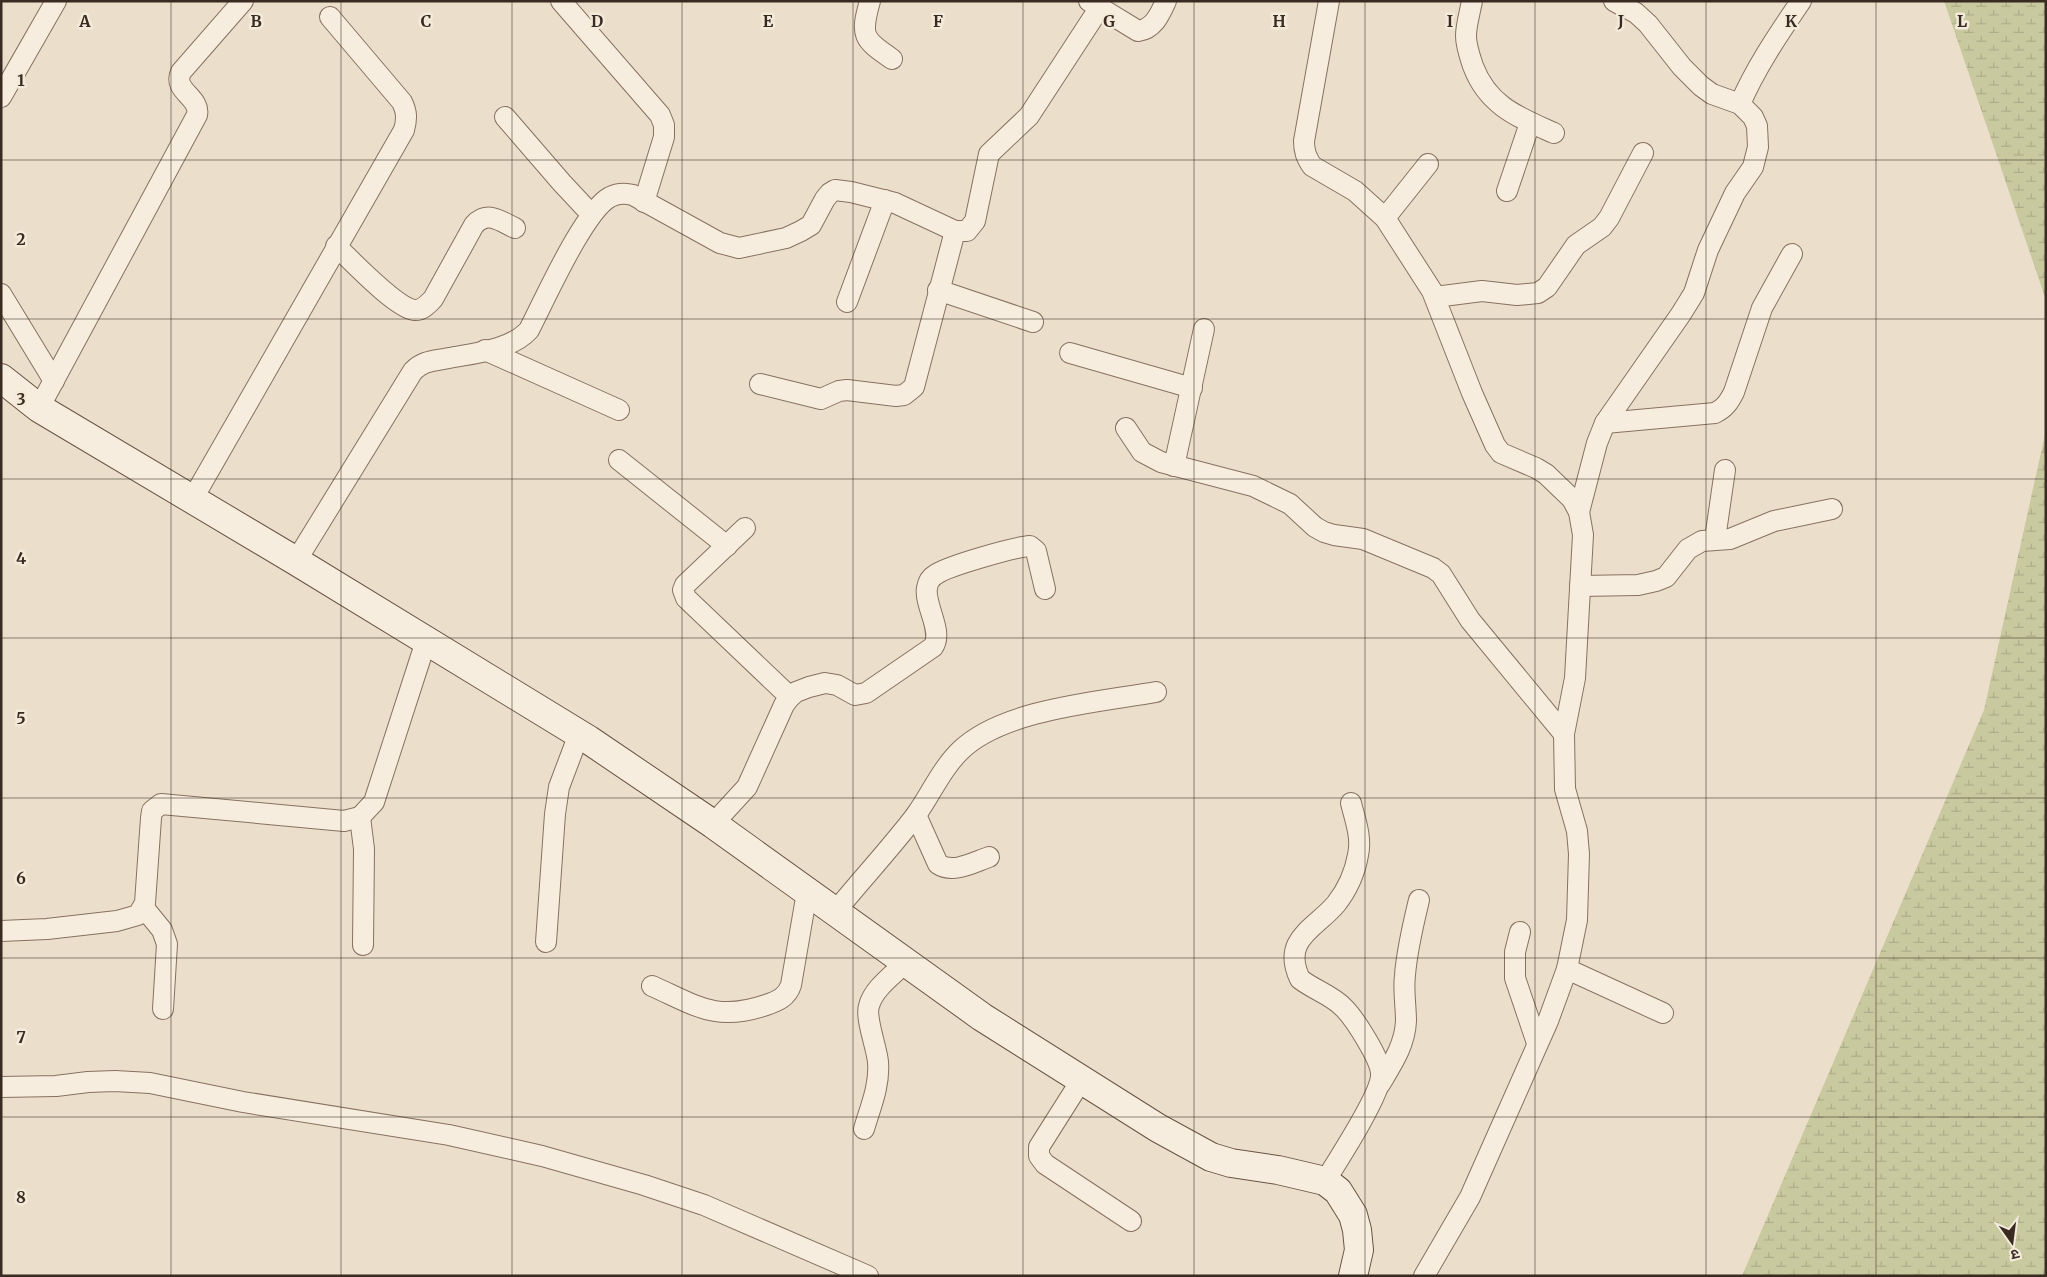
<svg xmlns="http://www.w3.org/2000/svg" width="2047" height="1277" font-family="Merriweather,'Noto Sans Devanagari',serif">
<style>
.wetland{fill:url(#wetland-marsh)}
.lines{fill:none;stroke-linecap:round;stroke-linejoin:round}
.street-casing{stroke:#877160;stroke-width:22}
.secondary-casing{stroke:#695343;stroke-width:30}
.street{stroke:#f7edde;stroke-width:20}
.secondary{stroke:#f7edde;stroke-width:28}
.grid{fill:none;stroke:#392b22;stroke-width:1;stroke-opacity:0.55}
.grid-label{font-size:16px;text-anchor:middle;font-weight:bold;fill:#392b22;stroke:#f3eada;stroke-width:5;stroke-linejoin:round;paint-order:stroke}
</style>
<defs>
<pattern id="wetland-marsh" width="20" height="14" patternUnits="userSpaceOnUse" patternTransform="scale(1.25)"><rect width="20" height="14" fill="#c8c99f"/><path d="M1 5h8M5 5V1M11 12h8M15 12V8" fill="none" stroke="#adad89"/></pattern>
</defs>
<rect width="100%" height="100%" fill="#ebdfcb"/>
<!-- wetland -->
<g class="wetland">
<path d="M1944,1H2046V300Z"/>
<path d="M2046,430V1276H1742L1984,710Z"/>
</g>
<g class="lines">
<!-- street casing -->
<g class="street-casing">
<g id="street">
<path d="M561,1L660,115L664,125V137L644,202"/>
<path d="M870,1C860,36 863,39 892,59"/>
<path d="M1089,1L1138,31C1154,29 1160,14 1166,1"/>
<path d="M1329,1L1304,141C1304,151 1306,157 1312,166L1355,191L1385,218L1432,291L1472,393L1495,445L1501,453L1536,468L1546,474L1572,499L1579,512L1583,535L1575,678L1564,734L1565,789L1577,831L1579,854L1577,920L1567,969L1548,1021L1470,1197L1424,1276"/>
<path d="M1472,1C1470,12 1466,25 1466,36C1466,46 1470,57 1473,66C1488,106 1518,117 1554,133"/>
<path d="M1,97L56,1"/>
<path d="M1740,104C1756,67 1778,35 1801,1"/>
<path d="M505,117L562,183L591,214"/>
<path d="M1507,191L1530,123"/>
<path d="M1385,218L1428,164"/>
<path d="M336,246C352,261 395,307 414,310C422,311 428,304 433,299L474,225C487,210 500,221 515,228"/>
<path d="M938,290L1033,322"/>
<path d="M1,294L54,381"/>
<path d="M1435,297L1482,291L1517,295L1538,293L1547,287L1576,245L1602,227L1609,218L1643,153"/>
<path d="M847,302L885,200"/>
<path d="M485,350L619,410"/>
<path d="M1070,353L1192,388"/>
<path d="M760,384L821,399L839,391L847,390L896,396L904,395L914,387L955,231"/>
<path d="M39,408L197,115C201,97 172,91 181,72L243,1"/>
<path d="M1605,423L1715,413C1725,408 1729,402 1734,392L1762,308L1792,254"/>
<path d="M1126,428L1142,452L1161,462L1253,486L1290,504L1315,527L1324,532L1334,535L1363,539L1433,568L1441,574L1470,620L1564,734"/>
<path d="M619,460L727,546"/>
<path d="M1174,466L1204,329"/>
<path d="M192,500L404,130C407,119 407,112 402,102L330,17"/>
<path d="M1579,512L1597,443L1605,423L1681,314L1694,293L1708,250L1735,193L1753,167L1758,147L1757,126L1753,117L1740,104L1712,94L1701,86L1682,67L1648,24L1636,13L1614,1"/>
<path d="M745,528L685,585L683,590L686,598L790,697"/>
<path d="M1715,539L1725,470"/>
<path d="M296,561L413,371C424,360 435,361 449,358C475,353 511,350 529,330C545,299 584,211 610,197C618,193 625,193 633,195L720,243L739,248L786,238L801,231L811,225L825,199L830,193L835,190L851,192L895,203L955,231H967L975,221L989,154L1029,116L1100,7"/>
<path d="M1580,586L1638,585L1656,581L1666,577L1688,549L1702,541L1730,539L1774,521L1832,509"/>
<path d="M916,815L938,864C953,874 972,863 989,857"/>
<path d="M360,817L364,849L363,945"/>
<path d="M713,824L747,787L784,705L790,697L796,692L809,687L825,683L837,685L855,695L866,693L933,647C944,632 924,605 927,588C928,582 930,578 935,575C947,566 1015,547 1030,546L1036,551L1045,589"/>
<path d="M144,908L162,930L167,944L163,1009"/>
<path d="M835,912C861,880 890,849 916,815C931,794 942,768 961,750C1004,709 1099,702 1156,692"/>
<path d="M1,931L47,929L117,921L138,915L145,903L151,818L152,811L161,804L344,821L360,817L374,802L426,641"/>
<path d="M1520,932L1515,952V978L1537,1043"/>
<path d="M546,942L555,814L559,787L579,734"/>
<path d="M1567,969L1663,1013"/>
<path d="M652,986C697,1006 716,1022 766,1005C778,1001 787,997 791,985L807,892"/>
<path d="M1082,1079L1039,1147V1156L1045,1164L1131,1221"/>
<path d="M1380,1084C1392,1064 1405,1045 1406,1021C1406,1005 1403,991 1405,975C1407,949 1413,925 1419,900"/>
<path d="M1,1087L56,1086L88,1082L115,1081L150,1083L243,1102L449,1135L542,1156L644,1185L704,1205L868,1276"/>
<path d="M864,1129C870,1108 880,1086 878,1062C877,1048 865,1018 869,1006C873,989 893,975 905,963"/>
<path d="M1325,1181C1337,1162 1382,1092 1381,1074C1381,1060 1355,1019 1344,1008C1332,995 1314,990 1300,979C1281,939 1315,929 1336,904C1347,890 1355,872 1358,855C1362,837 1355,820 1351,803"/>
</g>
</g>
<!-- secondary casing -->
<g class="secondary-casing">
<path id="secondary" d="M1,378L39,408L296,561L589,740L713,824L982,1017L1158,1128L1211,1157L1231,1163L1278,1170L1325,1181L1338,1191L1353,1215L1357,1230L1359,1250L1353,1276"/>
</g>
<!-- street -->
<use href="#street" class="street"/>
<!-- secondary -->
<use href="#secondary" class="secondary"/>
</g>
<!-- grid -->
<path class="grid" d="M171,1V1276M341,1V1276M512,1V1276M682,1V1276M853,1V1276M1023,1V1276M1194,1V1276M1365,1V1276M1535,1V1276M1706,1V1276M1876,1V1276M1,160H2046M1,319H2046M1,479H2046M1,638H2046M1,798H2046M1,958H2046M1,1117H2046"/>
<g class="grid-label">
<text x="85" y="27">A</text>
<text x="256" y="27">B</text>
<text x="426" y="27">C</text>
<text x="597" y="27">D</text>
<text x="768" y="27">E</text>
<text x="938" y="27">F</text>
<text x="1109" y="27">G</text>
<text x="1279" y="27">H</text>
<text x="1450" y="27">I</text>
<text x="1621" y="27">J</text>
<text x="1791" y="27">K</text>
<text x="1962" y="27">L</text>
<text x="21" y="86">1</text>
<text x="21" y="245">2</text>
<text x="21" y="405">3</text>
<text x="21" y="564">4</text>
<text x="21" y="724">5</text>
<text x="21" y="884">6</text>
<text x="21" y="1043">7</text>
<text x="21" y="1203">8</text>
</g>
<!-- border -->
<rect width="2047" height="1277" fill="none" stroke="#392b22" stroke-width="5"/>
<!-- north arrow -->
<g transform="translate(2012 1242) rotate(166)" stroke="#f3eada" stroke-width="4" paint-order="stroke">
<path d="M0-4L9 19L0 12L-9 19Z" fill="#392b22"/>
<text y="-8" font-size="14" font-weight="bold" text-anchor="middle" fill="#392b22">उ</text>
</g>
</svg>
